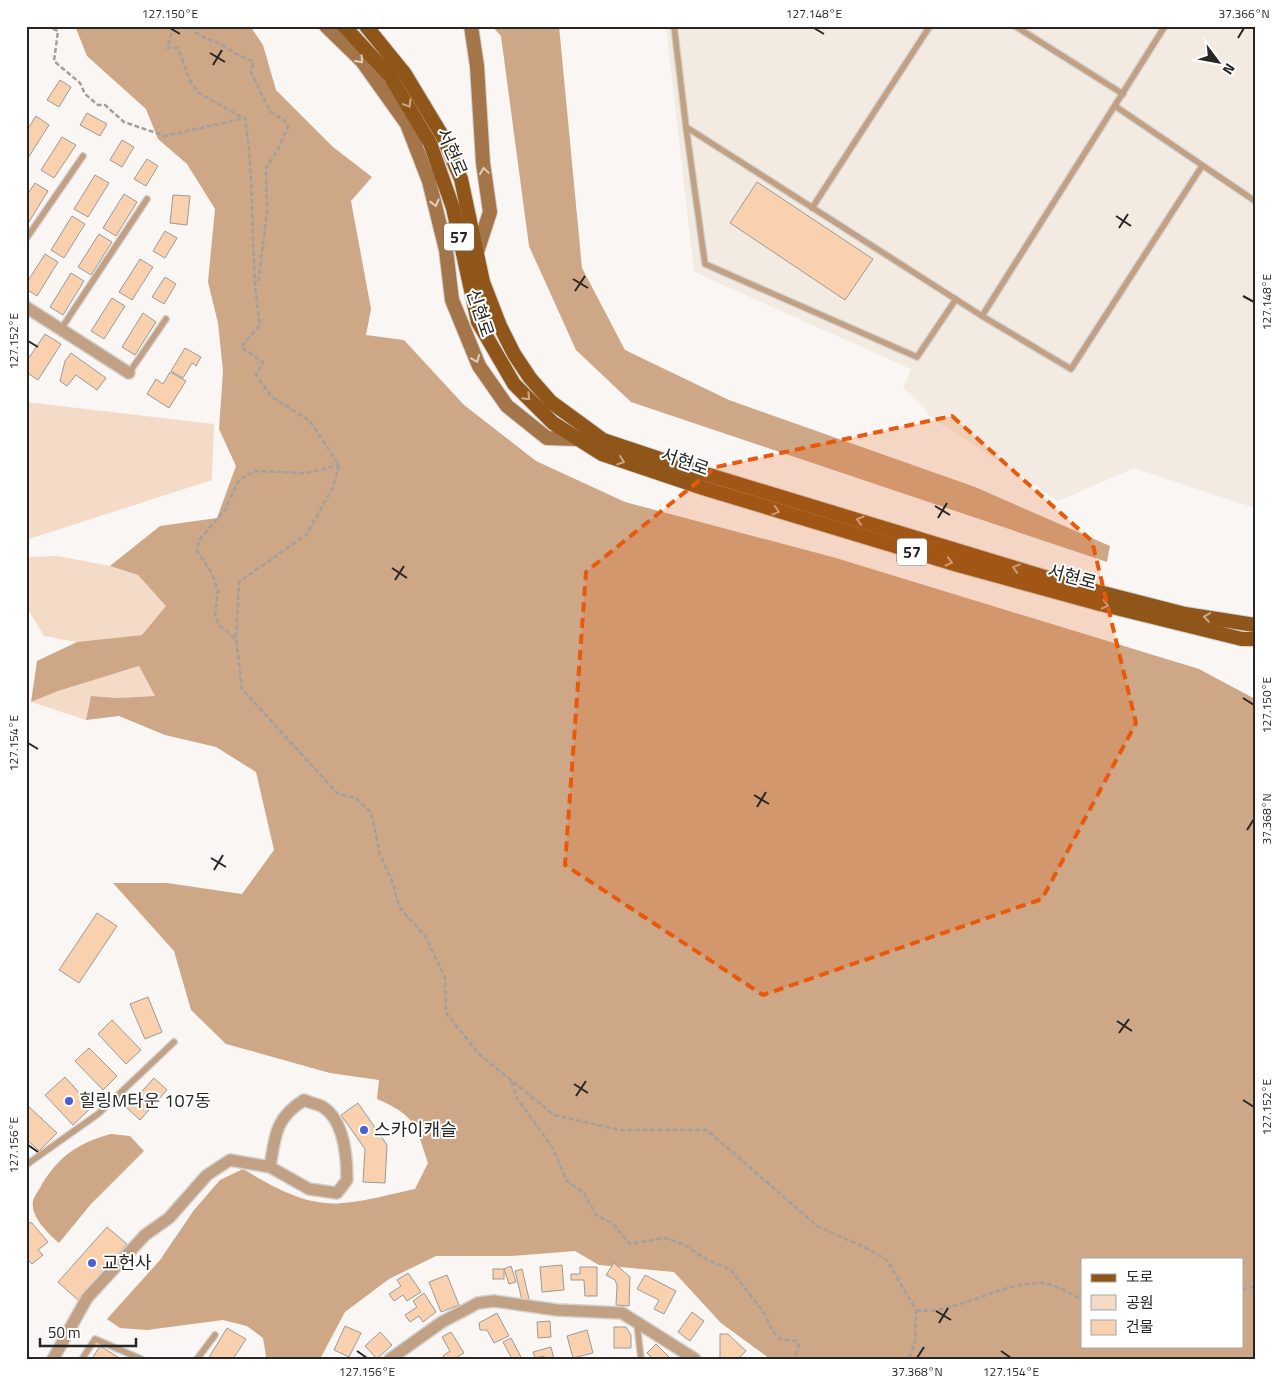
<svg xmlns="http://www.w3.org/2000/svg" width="1281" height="1385" font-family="'Titillium Web','Noto Sans KR',sans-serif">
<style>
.built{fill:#f3eae2}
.green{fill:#f4dbc7}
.forest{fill:#cea786;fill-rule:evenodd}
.building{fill:#fad1af;stroke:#9c9a97}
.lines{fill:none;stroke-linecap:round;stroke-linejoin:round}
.service-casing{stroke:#d3d1ce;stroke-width:8}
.minor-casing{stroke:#d3d1ce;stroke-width:14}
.secondary-casing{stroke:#d3d1ce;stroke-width:16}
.primary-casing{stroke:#d3d1ce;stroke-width:16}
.path{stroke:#a2a09e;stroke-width:2.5;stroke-dasharray:5 2.5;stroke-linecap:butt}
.service{stroke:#c1a084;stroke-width:5.5}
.minor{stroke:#c1a084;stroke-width:11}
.secondary{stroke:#a5754a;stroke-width:14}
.primary{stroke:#905619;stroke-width:14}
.oneway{stroke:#e0cfc0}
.oneway2{stroke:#c8aa8c}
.marked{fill:#e8590c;fill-opacity:0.2;stroke:#e8590c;stroke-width:4;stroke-dasharray:10 6;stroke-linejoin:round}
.ticks{fill:none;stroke:#272625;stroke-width:2}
.poi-dot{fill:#4a5ed3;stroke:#fff;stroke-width:2}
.labels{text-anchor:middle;stroke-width:4;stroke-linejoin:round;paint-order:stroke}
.shield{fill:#fff;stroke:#686766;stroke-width:1}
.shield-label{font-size:16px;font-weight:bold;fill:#272625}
.street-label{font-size:18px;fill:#272625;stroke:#fff}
.poi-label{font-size:18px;fill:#272625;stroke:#fff;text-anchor:start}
.neatline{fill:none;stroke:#272625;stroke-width:2}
.ticks-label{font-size:12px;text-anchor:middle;fill:#272625}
</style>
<rect width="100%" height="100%" fill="#f9f6f3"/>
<!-- built -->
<path class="built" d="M666,26H1255V508L1134,468L1058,501L927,414L926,409L903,388L911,369L694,272Z"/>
<!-- green -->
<g class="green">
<path d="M26,402L214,424L212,480L26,540Z"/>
<path d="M58,556L110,566L138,575L167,606L142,635L77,642L44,636L26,606V557Z"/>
<path d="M139,666L155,696L118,698L91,696L86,720L31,702L57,691Z"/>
</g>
<!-- forest -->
<g class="forest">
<path d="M75,26H250L263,45L276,90L333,147L372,177L351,201L371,309L366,335L404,340L464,405L536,461L625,502L836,558L1199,669L1255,699V1359H770L721,1323L674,1272L599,1265L575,1251L512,1256H436L389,1279L345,1312L320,1359H264L266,1356L263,1338L247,1326L223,1320L147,1330L120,1328L107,1319L160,1260L194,1210L220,1180L243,1169C273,1187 307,1207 343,1203C367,1201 391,1194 415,1189L428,1163C415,1124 416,1116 377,1099L379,1080L330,1073L226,1044L191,1010L174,951L113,883H167L242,894L274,850L256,772L216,747L165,735L119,716L86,720L91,696L118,698L155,696L139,666L58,691L31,702L37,661L77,642L142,635L166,606L138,575L110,566L160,526L217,518L236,466L219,429L223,371L218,323L208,282L215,209L187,164L158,139L146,109L87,56ZM1082,1259H1242V1346H1082Z"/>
<path d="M492,26H559L582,268L625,350L729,400L975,487L1110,546L1107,562L631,402L576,350L529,246L501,36Z"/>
<path d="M111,1134L130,1136L144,1151L91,1204L59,1243C49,1234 30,1217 33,1201C34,1196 40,1189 42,1184C59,1156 80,1142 111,1134Z"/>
</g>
<!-- building -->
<g class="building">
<path d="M60,80L71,87L59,107L47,100Z"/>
<path d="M87,113L107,124L100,136L80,125Z"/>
<path d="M36,116L49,125L28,158L26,157V132Z"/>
<path d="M62,137L76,145L54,178L41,170Z"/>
<path d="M122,140L134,147L122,167L110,160Z"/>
<path d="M147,159L158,166L146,186L134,179Z"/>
<path d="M95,175L109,183L88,217L74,209Z"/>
<path d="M757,182L873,259L845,300L730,223Z"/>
<path d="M35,183L48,191L27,225L26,197Z"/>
<path d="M124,194L137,202L116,236L103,228Z"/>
<path d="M173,195L190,196L187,225L170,223Z"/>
<path d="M72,216L85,224L64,258L51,250Z"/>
<path d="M165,231L177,238L165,258L153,251Z"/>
<path d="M99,234L112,242L91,275L78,267Z"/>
<path d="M45,254L58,262L37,296L26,289V284Z"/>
<path d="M140,259L153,267L132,300L119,292Z"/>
<path d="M71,273L84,281L63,315L50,307Z"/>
<path d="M165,277L176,284L164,304L152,297Z"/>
<path d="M112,298L125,306L104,339L91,331Z"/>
<path d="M143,313L156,322L135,355L122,347Z"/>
<path d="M45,334L61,344L38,380L26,372V362Z"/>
<path d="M185,348L201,357L196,366L192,363L183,378L171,371Z"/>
<path d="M71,353L106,378L97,390L76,375L67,386L60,381L65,361Z"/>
<path d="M170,372L186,381L169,408L147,394L156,379L163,384Z"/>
<path d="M97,913L117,926L79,983L59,970Z"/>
<path d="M148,997L162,1032L145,1039L130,1004Z"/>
<path d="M112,1020L141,1050L126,1064L98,1034Z"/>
<path d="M89,1048L117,1076L103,1090L75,1061Z"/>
<path d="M65,1077L92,1107L73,1125L45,1095Z"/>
<path d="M154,1078L167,1090L140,1120L127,1108Z"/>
<path d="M358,1103L387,1145L385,1183L363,1182L365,1149L341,1115Z"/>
<path d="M26,1104L57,1133L39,1151L26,1139Z"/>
<path d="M31,1222L48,1242L38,1250L43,1255L32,1264L26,1258V1227Z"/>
<path d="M107,1227L127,1244L78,1300L58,1282Z"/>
<path d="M614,1263L630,1277L629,1306L616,1305L617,1285L615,1280L606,1275Z"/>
<path d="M562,1265L564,1290L542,1292L540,1267Z"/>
<path d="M511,1266L516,1282L509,1284L504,1269Z"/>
<path d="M580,1267H597V1296H585L584,1280H571V1274H580Z"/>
<rect x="493" y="1269" width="11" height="10"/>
<path d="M522,1269L529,1299L522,1300L515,1271Z"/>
<path d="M408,1273L421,1292L407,1301L403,1295L394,1301L389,1294L401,1286L397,1280Z"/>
<path d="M447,1275L459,1305L441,1312L429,1282Z"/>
<path d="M645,1275L676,1291L664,1314L654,1309L659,1300L637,1289Z"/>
<path d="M424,1293L436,1312L423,1322L419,1316L410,1322L405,1315L417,1307L413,1301Z"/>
<path d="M692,1312L704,1321L690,1341L678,1332Z"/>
<path d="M497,1313L509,1336L494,1343L487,1330H480L479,1323Z"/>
<path d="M550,1321L551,1337L538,1338L537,1322Z"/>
<path d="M345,1326L361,1333L349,1357L334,1350Z"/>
<path d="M614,1327H626L631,1335V1348H614Z"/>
<path d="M227,1328L246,1339L233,1359H208Z"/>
<path d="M587,1330L593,1353L573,1358L567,1336Z"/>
<path d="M380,1332L392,1345L377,1359L365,1346Z"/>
<path d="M451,1332L464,1353L454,1359H445L443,1356L450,1351L442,1337Z"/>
<path d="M720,1334H728L746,1351L738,1359H720Z"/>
<path d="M511,1338L522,1359H512L503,1342Z"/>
<path d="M656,1344L671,1359H653L647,1353Z"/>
<path d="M100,1346L121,1359H92Z"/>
<path d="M551,1347L554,1359H545L544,1356L535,1358L533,1352Z"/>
</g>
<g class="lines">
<!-- service casing -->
<g class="service-casing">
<g id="service">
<path d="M674,26L686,127L982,316L1165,26"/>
<path d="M1015,26L1123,94"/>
<path d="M1115,106L1255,201"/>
<path d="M686,127L705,264L917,357L956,299"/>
<path d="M812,208L930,26"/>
<path d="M26,239L83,156"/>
<path d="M982,316L1071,369L1202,166"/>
<path d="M61,329L147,199"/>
<path d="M129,373L166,319"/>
<path d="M26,1165L98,1114L174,1042"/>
<path d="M637,1324L641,1359"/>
<path d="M82,1359L95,1339L141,1359"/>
<path d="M197,1359L215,1335"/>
</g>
</g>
<!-- minor casing -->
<g class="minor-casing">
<g id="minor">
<path d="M26,307L129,373"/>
<path d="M53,1359L87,1298L145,1235L169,1218L207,1175L230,1160L270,1167L309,1189L337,1193L347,1180C347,1158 345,1121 323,1107C318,1104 310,1103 304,1100C275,1118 275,1136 270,1167"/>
<path d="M390,1359L442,1322L478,1303L494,1301L557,1310L622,1313L695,1359"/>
</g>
</g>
<!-- secondary casing -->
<g class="secondary-casing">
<g id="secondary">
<path d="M326,26L362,61L407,124L429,181L446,250L452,300L479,366L507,406L547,438L578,439"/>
<path d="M471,26L477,66L483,163L490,212L477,252"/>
</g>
</g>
<!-- primary casing -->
<g class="primary-casing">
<g id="primary">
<path d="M344,26L390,76L430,143L453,208L478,322L514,384L553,423L602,454L703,488L958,565L1100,604L1242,639H1255"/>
<path d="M366,26L405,74L443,137L461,179L483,282L500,326L514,354L530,378L551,402L603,440L699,472L1068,584L1185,614L1255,625"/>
</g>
</g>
<!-- path -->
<g class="path">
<path d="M46,26L58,31L54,61L80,83L85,94L98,105H105L124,122L165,136L245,118C256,187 249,257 260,325L241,347L263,362L256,375L272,397L310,421L339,465L333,487L307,534L239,582L236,638L242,689L338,794L355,798L371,812L380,855L393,883L399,907L425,936L445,977L446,1013L480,1055L554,1115L620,1130H707L817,1226L866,1248L887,1260L916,1310L915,1342L909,1359"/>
<path d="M174,26L167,48H178L190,81L199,93L243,118"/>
<path d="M190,26C200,40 212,38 224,46C234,53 242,57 253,61L251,72L264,99L271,112L285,121L288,127L277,151L266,168L267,212L258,285"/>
<path d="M235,638L219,625L215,614L218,590L211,572L197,551L199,540L225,510L239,480L255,471L306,473L339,465"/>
<path d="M511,1082L517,1098L552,1147L567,1181L584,1193L596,1215L612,1223L630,1244L665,1238L683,1244L706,1259L731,1270L765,1314L772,1330L780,1339L797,1341L799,1346L794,1359"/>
<path d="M1242,1289L1255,1287"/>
<path d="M916,1310C955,1316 1000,1281 1043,1283C1056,1284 1071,1294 1082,1300"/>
</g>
<!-- service -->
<use href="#service" class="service"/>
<!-- minor -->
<use href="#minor" class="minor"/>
<!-- secondary -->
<use href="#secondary" class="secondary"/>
<!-- primary -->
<use href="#primary" class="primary"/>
</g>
<!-- one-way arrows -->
<defs><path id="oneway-chevron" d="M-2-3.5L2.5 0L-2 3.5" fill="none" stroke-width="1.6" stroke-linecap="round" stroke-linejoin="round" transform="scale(1.25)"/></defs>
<g class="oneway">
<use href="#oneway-chevron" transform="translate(360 60) rotate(48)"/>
<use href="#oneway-chevron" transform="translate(484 171) rotate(-98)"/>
<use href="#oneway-chevron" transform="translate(435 203) rotate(76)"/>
<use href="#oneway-chevron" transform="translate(476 359) rotate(67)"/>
</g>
<g class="oneway2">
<use href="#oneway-chevron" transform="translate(408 104) rotate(59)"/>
<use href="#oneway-chevron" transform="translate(527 397) rotate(45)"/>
<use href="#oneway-chevron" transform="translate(621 461) rotate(19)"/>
<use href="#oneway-chevron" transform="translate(776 511) rotate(17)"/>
<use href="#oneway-chevron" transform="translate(860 520) rotate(-163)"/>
<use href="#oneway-chevron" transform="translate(949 562) rotate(16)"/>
<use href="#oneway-chevron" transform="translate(1016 568) rotate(-163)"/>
<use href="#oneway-chevron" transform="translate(1105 605) rotate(14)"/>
<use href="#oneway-chevron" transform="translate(1207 617) rotate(-171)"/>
</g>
<!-- marked area -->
<path class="marked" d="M952,416L1092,541L1136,723L1042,899L763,995L565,865L586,572L716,467Z"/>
<!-- ticks -->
<path class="ticks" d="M170,28L180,34M814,28L824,34M1238,38L1244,28M210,53L225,62M213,65L222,50M1116,216L1131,226M1119,228L1128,214M573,279L588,288M575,291L585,276M1243,296L1254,302M28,341L38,347M935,506L950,515M938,518L947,503M392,568L407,578M395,580L404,566M1243,698L1254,705M28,743L38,749M754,795L769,804M757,807L766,792M1247,830L1254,819M211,858L226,867M214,870L223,855M1117,1021L1132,1031M1119,1033L1129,1019M574,1084L588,1093M576,1096L586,1081M1243,1100L1254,1107M28,1145L38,1152M936,1311L951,1320M939,1323L948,1308M357,1351L367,1358M1001,1351L1011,1358M917,1358L924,1347"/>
<!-- markers -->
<g class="poi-dot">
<circle cx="69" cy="1101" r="5"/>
<circle cx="364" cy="1130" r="5"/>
<circle cx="92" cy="1263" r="5"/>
</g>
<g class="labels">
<!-- shield labels -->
<g class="shield">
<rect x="444" y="223.5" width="30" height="27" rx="4"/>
<rect x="897" y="538.5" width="30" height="27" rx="4"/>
</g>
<g class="shield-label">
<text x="459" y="243">57</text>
<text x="912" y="558">57</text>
</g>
<!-- street labels -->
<g class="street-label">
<text transform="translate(452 152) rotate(67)" y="6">서현로</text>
<text transform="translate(480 313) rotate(71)" y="6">신현로</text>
<text transform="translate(685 462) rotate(19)" y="6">서현로</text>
<text transform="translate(1072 577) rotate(15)" y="6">서현로</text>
</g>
<!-- poi labels -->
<g class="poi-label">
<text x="79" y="1107">힐링M타운 107동</text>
<text x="374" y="1136">스카이캐슬</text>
<text x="102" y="1269">교헌사</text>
</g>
</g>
<!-- border -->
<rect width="1281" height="1385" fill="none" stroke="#ffffff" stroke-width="55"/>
<!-- legend -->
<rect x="1081" y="1258" width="162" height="90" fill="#ffffff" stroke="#a9a8a8"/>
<rect x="1091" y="1274" width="25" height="8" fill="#905619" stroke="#a9a8a8"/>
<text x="1126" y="1282" font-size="15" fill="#272625">도로</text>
<rect x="1091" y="1295" width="25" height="15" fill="#f4dbc7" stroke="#a9a8a8"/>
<text x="1126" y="1308" font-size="15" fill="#272625">공원</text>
<rect x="1091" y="1320" width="25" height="15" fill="#fad1af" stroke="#a9a8a8"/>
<text x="1126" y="1332" font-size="15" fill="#272625">건물</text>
<!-- north arrow -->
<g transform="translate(1218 62) rotate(122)" stroke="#ffffff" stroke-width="4" paint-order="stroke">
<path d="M0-4L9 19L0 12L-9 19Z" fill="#272625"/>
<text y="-8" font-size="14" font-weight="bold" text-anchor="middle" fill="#272625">N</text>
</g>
<!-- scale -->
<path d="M40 1338v8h96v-8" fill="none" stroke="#272625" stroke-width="2.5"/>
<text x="48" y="1338" font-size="15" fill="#272625" stroke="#ffffff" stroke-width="4" paint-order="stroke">50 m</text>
<rect x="28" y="28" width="1226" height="1330" class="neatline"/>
<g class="ticks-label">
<text x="170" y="18">127.150°E</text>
<text x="814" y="18">127.148°E</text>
<text x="1244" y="18">37.366°N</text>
<text transform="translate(1267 302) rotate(-90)" y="4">127.148°E</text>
<text transform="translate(14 341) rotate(-90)" y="4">127.152°E</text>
<text transform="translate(1267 705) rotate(-90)" y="4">127.150°E</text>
<text transform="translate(14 743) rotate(-90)" y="4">127.154°E</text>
<text transform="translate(1267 819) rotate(-90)" y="4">37.368°N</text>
<text transform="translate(1267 1107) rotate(-90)" y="4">127.152°E</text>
<text transform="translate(14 1145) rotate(-90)" y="4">127.156°E</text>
<text x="367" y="1376">127.156°E</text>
<text x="917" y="1376">37.368°N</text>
<text x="1011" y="1376">127.154°E</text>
</g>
</svg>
